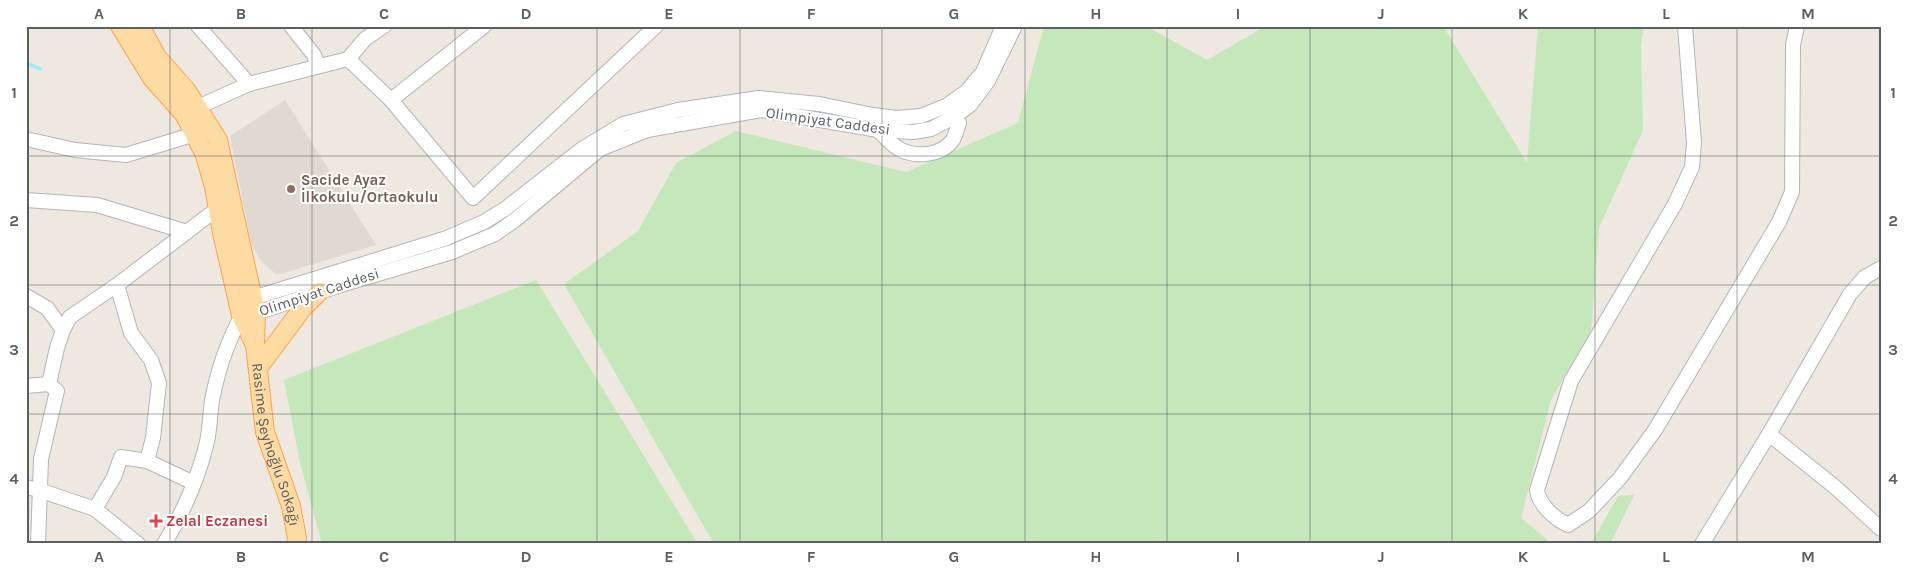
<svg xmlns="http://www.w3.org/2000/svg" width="1907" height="570" font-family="Karla,sans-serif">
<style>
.education{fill:#e0d9d1}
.green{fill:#c4e8b9}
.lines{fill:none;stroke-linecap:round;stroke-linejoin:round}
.stream{stroke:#9febff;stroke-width:4}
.minor-casing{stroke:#b1b6b9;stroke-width:16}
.major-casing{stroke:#ffa148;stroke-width:20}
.minor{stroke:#fff;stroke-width:14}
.major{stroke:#ffdba4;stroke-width:18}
.grid{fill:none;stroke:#596063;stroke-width:1;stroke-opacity:0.55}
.education-dot{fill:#8d6e63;stroke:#fff;stroke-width:2}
.health-dot{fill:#e0444e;stroke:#fff;stroke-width:2}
.labels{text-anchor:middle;stroke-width:4;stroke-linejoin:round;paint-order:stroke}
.street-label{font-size:15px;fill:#596063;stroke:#fff}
.education-label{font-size:15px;font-weight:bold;fill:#785e54;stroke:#fff;text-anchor:start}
.health-label{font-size:15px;font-weight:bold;fill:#be3a42;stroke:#fff;text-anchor:start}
.neatline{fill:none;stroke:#596063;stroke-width:2}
.grid-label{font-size:16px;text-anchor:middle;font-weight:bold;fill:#596063}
</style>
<rect width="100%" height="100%" fill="#eee8e0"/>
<!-- education -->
<path class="education" d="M285,100L376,245L277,275L261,261L251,243L230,136Z"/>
<!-- green -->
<g class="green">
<path d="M1044,26H1146L1207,60L1266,26H1443L1527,163L1538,26H1646L1643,31L1641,48L1643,130L1599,228L1591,331L1551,400L1521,518L1552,544H714L564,284L638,231L676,163L736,131L906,172L1018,123Z"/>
<path d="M536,280L698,544H322L300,463L284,380Z"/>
<path d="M1634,495L1610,544H1591L1618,496Z"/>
</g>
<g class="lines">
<!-- stream -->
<path class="stream" d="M26,63L40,69"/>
<!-- minor casing -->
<g class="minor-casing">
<g id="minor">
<path d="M198,26L249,84L348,59L391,100L473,198L656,26"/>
<path d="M291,26L314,55L318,66"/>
<path d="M1685,26L1694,143L1692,167L1675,204L1571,381L1537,490C1539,505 1555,519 1568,525L1589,511L1620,478L1655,430L1779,222L1792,192L1793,45L1797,26"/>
<path d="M348,59L365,39L384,26"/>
<path d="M391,100L484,26"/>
<path d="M198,107L249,84"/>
<path d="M878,130C886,138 895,149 906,152C921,157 942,154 952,141C956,136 957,128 959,123L952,115H949"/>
<path d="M26,139L75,150L126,155L195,134"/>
<path d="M26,200L97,205L187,232"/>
<path d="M117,285L131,333L151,360L159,383L153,438L147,461L194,483"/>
<path d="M26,296L47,308L63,330"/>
<path d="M247,314L256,313L344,284L452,252L495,234L515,220L600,149L647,130L761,110L878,130L913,132L931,129L954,117L970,105L988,81L1015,26"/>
<path d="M26,386L49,384"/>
<path d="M1769,434L1835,487L1881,529"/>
<path d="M26,487L39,490L95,509L138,544"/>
<path d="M95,509L114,477L121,457L147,461"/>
<path d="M38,544L41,459L57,391L49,384L57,348L63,330L70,317L117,285L217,209"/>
<path d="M164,544C183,513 197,481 206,446C210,431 210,415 212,400C219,364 232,328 253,298L444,239L484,222L505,209L582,149L623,124L678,110L759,98L819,104L873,115L896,118L921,116L946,106L966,92L983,72L1003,26"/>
<path d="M1702,544L1769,434L1850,294L1865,277L1881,268"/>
</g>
</g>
<!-- major casing -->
<g class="major-casing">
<g id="major">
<path d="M120,26L152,78L184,114L205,155L214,187L222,233L241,315L254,343"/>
<path id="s1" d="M140,26L157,57L187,91L218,140L256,313L255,345L265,432L291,506L297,538L296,544"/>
<path d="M258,368L302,309L319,292"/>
</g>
</g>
<!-- minor -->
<use href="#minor" class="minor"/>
<!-- major -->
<use href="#major" class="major"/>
</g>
<!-- grid -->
<path class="grid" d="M170,26V544M312,26V544M455,26V544M597,26V544M740,26V544M882,26V544M1025,26V544M1167,26V544M1310,26V544M1452,26V544M1595,26V544M1737,26V544M26,156H1881M26,285H1881M26,414H1881"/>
<!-- markers -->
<circle class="education-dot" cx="291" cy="189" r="5"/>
<path class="health-dot" d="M153.5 513.5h5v5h5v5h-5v5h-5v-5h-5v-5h5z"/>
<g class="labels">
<!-- street labels -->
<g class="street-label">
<text transform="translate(828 121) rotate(8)" y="5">Olimpiyat Caddesi</text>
<text transform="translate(319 292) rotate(-18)" y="5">Olimpiyat Caddesi</text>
<text dy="5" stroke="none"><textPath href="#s1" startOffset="450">Rasime Şeyhoğlu Sokağı</textPath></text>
</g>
<!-- education labels -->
<g class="education-label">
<text x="301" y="185">Sacide Ayaz<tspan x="301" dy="17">İlkokulu/Ortaokulu</tspan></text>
</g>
<!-- health labels -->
<g class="health-label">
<text x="166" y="526">Zelal Eczanesi</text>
</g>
</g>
<!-- border -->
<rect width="1907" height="570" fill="none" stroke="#ffffff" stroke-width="55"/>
<rect x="28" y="28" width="1852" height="514" class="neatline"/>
<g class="grid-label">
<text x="99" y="19">A</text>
<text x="241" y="19">B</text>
<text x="384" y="19">C</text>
<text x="526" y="19">D</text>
<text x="669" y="19">E</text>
<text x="811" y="19">F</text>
<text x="954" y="19">G</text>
<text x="1096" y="19">H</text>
<text x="1238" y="19">I</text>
<text x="1381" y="19">J</text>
<text x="1523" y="19">K</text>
<text x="1666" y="19">L</text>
<text x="1808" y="19">M</text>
<text x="14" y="98">1</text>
<text x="1893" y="98">1</text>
<text x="14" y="226">2</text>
<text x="1893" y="226">2</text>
<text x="14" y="355">3</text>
<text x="1893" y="355">3</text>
<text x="14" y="484">4</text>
<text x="1893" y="484">4</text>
<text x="99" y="562">A</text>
<text x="241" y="562">B</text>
<text x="384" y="562">C</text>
<text x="526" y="562">D</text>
<text x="669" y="562">E</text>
<text x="811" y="562">F</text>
<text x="954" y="562">G</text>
<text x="1096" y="562">H</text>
<text x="1238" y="562">I</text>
<text x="1381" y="562">J</text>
<text x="1523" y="562">K</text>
<text x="1666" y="562">L</text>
<text x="1808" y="562">M</text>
</g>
</svg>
